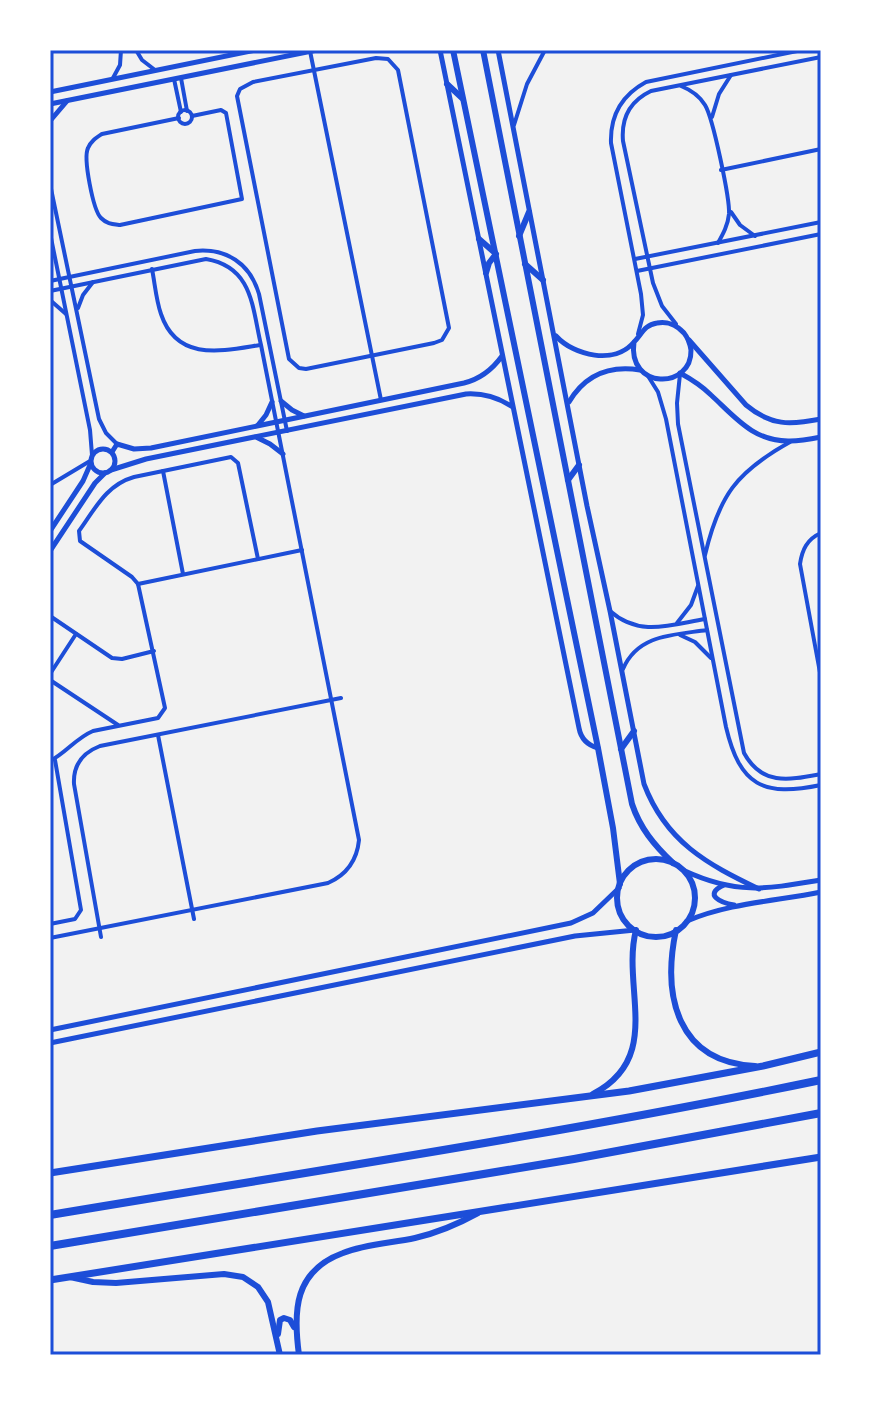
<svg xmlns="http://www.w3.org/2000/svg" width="871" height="1405" font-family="'IBM Plex Sans',sans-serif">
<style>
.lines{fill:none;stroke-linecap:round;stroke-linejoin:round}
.minor{stroke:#1d4ed8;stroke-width:4}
.tertiary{stroke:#1d4ed8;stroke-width:5}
.secondary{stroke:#1d4ed8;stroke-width:6}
.trunk{stroke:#1d4ed8;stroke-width:7}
.motorway{stroke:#1d4ed8;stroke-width:8}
.neatline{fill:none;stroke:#1d4ed8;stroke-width:3}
</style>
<rect width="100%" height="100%" fill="#f2f2f2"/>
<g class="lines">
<!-- minor -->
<g class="minor">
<path d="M136,50L142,60L155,70"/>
<path d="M310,51L381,400"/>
<path d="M376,58L388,59L398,70L449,328L442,340L434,343L306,369L299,368L289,359L237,96L240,89L253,82Z"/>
<path d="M113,78L120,65L121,50"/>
<path d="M181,78L187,111"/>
<path d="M174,79L181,112"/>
<path d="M681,86C691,90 699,95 705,105C713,118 730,199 729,214C728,225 723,234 718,243"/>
<circle cx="185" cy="117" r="7"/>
<path d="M712,117L719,94L731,75"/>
<path d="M179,118L102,134C96,138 91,141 88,148C83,158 93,210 101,218C107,224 112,224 120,225L242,199L226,113L221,110L192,116"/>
<path d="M514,125L527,84L545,50"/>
<path d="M721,170L821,149"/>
<path d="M50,184L99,419L106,433L117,444"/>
<path d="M731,212L740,225L755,236"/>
<path d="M50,233L90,430L92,455"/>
<path d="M635,259L821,222"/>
<path d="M152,269C155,284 156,300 161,314C177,362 222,351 260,345"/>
<path d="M637,271L821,234"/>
<path d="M50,281L195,251C226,248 250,263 259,294L287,431"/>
<path d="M50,291L206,259C253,267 252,307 261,345L359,840C357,860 346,875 328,883L50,938"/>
<path d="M50,300L66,314"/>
<path d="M78,308L83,295L93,282"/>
<path d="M676,324L662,306L653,283L623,141C621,118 630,101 651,91L821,57"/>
<path d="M638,334L643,315L641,294L611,143C610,115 622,95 646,82L802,50"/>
<path d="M680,374L677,403L678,424L744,753C762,786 789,780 821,774"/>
<path d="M648,376L658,392L666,419L726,727C740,786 763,797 821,785"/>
<path d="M163,471L183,574"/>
<path d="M50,485L90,461"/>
<path d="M821,533C807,539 802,550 800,564L821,678"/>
<path d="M705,555C719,496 736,472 790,442"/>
<path d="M138,584L302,550"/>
<path d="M610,611C639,637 670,625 705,619"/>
<path d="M50,616L112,658L122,659L154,651"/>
<path d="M677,623L691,605L698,586"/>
<path d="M680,635L695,642L711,658"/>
<path d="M623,669C638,634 674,635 707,630"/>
<path d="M50,674L76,634"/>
<path d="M50,680L118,725"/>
<path d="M158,735L194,919"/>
<path d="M50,761C66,753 76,738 93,731L158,718L165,708L138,584L132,577L80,541L79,531C95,509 106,485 134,477L231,457L238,463L258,559"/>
<path d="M50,924L75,919L81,910L55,760"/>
<path d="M101,937L74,784C73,765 82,753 100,746L341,698"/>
</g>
<!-- tertiary -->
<g class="tertiary">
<path d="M440,50L579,728C581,739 587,745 598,748"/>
<path d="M498,50L587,506L610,611L644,784C666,842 707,864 759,889"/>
<path d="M50,92L256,50"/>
<path d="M50,104L317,50"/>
<path d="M50,121L67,101"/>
<path d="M556,336C574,356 615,365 634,342C642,334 644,325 657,323C667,321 677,325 684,333C688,338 690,344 691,350C692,390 627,390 634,342"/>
<path d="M689,340L746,405C771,426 790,425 821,419"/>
<path d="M680,373C691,379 702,386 711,395C735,417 754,442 790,441C800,441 811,439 821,437"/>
<path d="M281,401L292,410L304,416"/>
<path d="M569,402C585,375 609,365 640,370"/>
<path d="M258,425L266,415L272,402"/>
<path d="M256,437L270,444L283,454"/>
<circle cx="103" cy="461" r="12"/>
<path d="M112,452L117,444L134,449L151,448L464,383C480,379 492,370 502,356"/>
<path d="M111,470L146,459L466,394C483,393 497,397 511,406"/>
<path d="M50,531L83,481L90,465"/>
<path d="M50,551L95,483L105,473"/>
<path d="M685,871C737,895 767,889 821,880"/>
<path d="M724,885C702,895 722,903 734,905"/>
<path d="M687,921C729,903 777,901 821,892"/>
<path d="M50,1030L571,923L593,913L619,888"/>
<path d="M50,1043L575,936L635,930"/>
</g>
<!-- secondary -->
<g class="secondary">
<path d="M453,50L598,748L613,828L620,884"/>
<path d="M483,50L632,804C640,828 654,845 673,863"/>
<path d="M447,84L462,98"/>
<path d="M519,236L529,212"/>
<path d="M479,239L495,253"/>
<path d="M525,264L543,280"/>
<path d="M486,273L489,263L496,254"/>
<path d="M568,480L579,465"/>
<path d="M621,749L634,731"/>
<circle cx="656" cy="898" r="39"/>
<path d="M676,930C662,996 677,1062 755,1066"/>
<path d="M593,1094C664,1057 621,988 636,930"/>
<path d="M70,1277L93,1282L116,1283L224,1274L243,1277L258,1287L268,1302L280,1355"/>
<path d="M278,1334L280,1320L284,1318L290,1320L294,1327"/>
<path d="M299,1355C293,1311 294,1271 343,1253C365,1244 392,1243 415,1238C437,1233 458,1224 478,1213"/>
</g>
<!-- trunk -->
<g class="trunk">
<path d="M50,1173L317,1131L629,1091L763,1066L821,1052"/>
<path d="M50,1280L821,1157"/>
</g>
<!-- motorway -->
<g class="motorway">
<path d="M50,1215C307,1172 566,1133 821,1080"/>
<path d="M50,1246L574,1159L821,1113"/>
</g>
</g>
<!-- border -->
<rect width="871" height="1405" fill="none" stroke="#ffffff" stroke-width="104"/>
<rect x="52" y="52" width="767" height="1301" class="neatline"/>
</svg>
